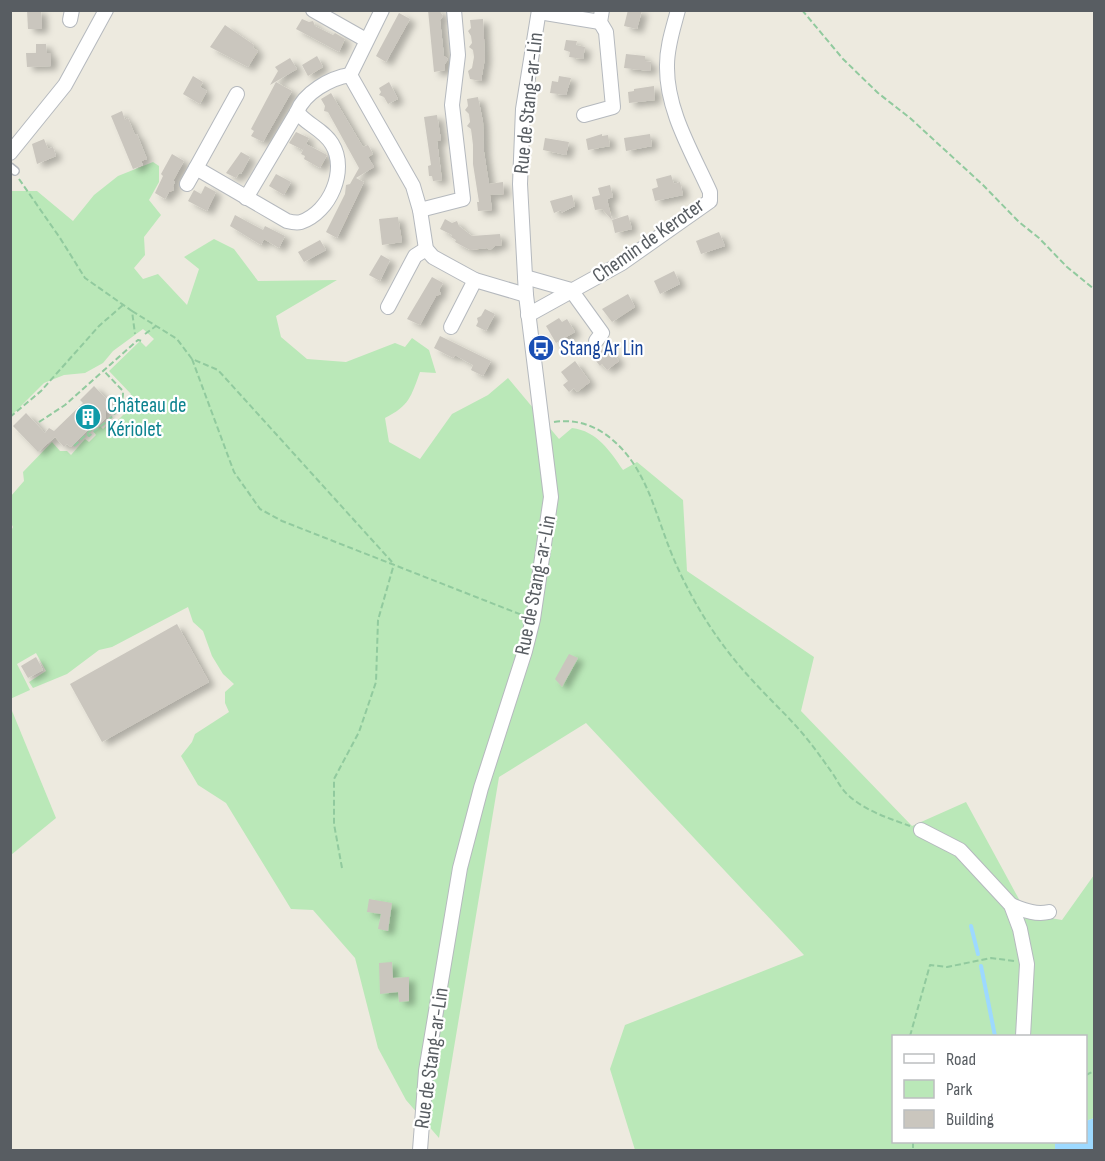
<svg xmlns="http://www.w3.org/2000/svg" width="1105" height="1161" font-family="'Sofia Sans Condensed',sans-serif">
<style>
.green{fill:#bae8b8}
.water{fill:#9dd9ff}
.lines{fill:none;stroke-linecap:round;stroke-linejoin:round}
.stream{stroke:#9dd9ff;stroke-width:4}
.building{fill:#cac6be;filter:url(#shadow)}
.service-casing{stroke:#b5b9be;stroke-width:10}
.minor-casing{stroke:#b5b9be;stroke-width:16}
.path{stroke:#91ca9e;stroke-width:2;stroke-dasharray:6 3;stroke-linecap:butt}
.service{stroke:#fff;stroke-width:7}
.minor{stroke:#fff;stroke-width:14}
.labels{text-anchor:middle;stroke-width:4.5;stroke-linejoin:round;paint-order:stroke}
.street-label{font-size:21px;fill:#585d62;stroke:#fff}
.transit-label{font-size:21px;fill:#164399;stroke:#fff;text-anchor:start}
.culture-label{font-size:21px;fill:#0d838f;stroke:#fff;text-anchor:start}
</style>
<defs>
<filter id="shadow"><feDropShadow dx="6" dy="4" stdDeviation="3" flood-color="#0004"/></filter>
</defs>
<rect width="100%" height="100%" fill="#edeadf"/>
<!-- green -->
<g class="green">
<path d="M153,162L159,166V182L149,200L161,215L144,237L145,255L134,268L143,279L158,274L187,305L199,269L184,257L214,239L234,249L258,281L337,280L276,316L281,337L307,359L346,362L395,343L405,347L412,338L429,350L436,373L420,372C411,397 409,406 385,418L389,442L420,459L452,414L488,395L508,378L559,439L572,428C597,431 610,451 623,470L637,462L683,500L687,571L814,657L801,711L912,826L966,802L1027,914L1062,920L1094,875V1118L1086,1121V1036H894V1142H1055V1150H635L610,1069L625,1025L804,955L586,723L499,777L439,1138L406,1100L378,1048L355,958L313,910L291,909L226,803L198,785L181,756L192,742L195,734L229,712L225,703V692L234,684L223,674L212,656L203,631L193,622L188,607L112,647L99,650L67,674L33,688L29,682L46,671L36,653L17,664L30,690L10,699V533L13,527L11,523V496L24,481L23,472L52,442L60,451H67L71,455L85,439L89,442L96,435L94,432L100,426L103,429L110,422L113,426L120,423L118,420L124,414L120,410L122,408L120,405L131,394L109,371L140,341L146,347L154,339L143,329L113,351L103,363L85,373L64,375L44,383L11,416V191H37L73,221L94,195L118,176Z"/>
<path d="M10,706L56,818L11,855H10Z"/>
</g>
<!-- water -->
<path class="water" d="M1094,1118V1150H1055V1142H1086V1121Z"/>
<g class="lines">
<!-- stream -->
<g class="stream">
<path d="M971,926L978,954"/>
<path d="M981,966L995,1036"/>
</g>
</g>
<!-- building -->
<g class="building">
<path d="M27,10H41L42,29H28Z"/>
<path d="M428,10H439L443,16L440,20L444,56L448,59L445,64V70L434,72Z"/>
<path d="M628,10H642L637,29L624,26Z"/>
<path d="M399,13L410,19L386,62L376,56Z"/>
<path d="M302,19L309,22L313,21L315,26L333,35L335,33L345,39L339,52L296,29Z"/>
<path d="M483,19L485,58L481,81L470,79L468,71L472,68L474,57L473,50L469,47L472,43L471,36L468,31L471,28L470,20Z"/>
<path d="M225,25L254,45L253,48L258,51L248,67L210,47Z"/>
<path d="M566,40L577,41L576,45L585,47L583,59L569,57L570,52L564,50Z"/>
<path d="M36,44H46L47,53H51V66L27,67L26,53H36Z"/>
<path d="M626,54L645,56V61L651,62L650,71L624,68Z"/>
<path d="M317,56L323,67L308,76L302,65Z"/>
<path d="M290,58L297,69L270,85L278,71L275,67Z"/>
<path d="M193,76L203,82L200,87L207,91L200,104L183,94Z"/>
<path d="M559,76L571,78L566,95L550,93L552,81L558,82Z"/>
<path d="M276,82L292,91L263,142L251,136L254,131L251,129Z"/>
<path d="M389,82L398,99L388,104L384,97L379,95L381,92L379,88Z"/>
<path d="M654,86L655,100L629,103L628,92L634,91V89Z"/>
<path d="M331,93L363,147L368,145L373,154L368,157L374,167L356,178L364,182L337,238L326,232L345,194L346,185L350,184L359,168L328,112L324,111L325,106L321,99Z"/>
<path d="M478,97L483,122L484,152L489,184L503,182L504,194L490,195L492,210L478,211L477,202H479L473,164V145L471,129L467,126L470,122L469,114L465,110L468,106L467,99Z"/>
<path d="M122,111L125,120L128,118L135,135L137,134L147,159L141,161L143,165L133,169L111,116Z"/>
<path d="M437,115L441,140L437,141L442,180L433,181L432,176H429L428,166L431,165L424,117Z"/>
<path d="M296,132L309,138L303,150L289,143Z"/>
<path d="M602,134V136L608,135L610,146L588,150L586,139Z"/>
<path d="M650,134L652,146L626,151L624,138Z"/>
<path d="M545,138L569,142L566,155L543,150Z"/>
<path d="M44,139L48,149L53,147L56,156L37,164L32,144Z"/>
<path d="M306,144L327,155L320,168L304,159L305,156L301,154Z"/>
<path d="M241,152L250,157L241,174L239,173L236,178L226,173Z"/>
<path d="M172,154L184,161L173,181L175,182L173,186L174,190L169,192L165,199L155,193L163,176L161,174Z"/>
<path d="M276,174L291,182L284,195L269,186Z"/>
<path d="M671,175L674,184L680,182L683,195L655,201L652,189L658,187L656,179Z"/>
<path d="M610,185L613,197L607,199L612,220L628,215L632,229L615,233L612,220L602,209L595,210L592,197L600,195L598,188Z"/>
<path d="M205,186L216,192L207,211L188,201L194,190L201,194Z"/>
<path d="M572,195L575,206L561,213V210L554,213L550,201Z"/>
<path d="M235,215L263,230L265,226L285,236L279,248L264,239L261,245L230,226Z"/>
<path d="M398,217L402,242L382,245L379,219Z"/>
<path d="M445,219L452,223L457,221L459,226L472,236L500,234L502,245L495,246L490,250L487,248L470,250L455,242L456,240L451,237L452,235L440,229Z"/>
<path d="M719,232L725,246L701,254L696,241Z"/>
<path d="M320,240L326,250L304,262L298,252Z"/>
<path d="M381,255L390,260L380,281L369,275Z"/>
<path d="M674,271L680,284L660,294L654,281Z"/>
<path d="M432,277L443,283L439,290L441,294L436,296L420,325L407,319Z"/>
<path d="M628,294L635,307L612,322L602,309Z"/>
<path d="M485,309L495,314L486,331L476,326L478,322L477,318L481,316Z"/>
<path d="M559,318L562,322L567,319L575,332L556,343L546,326Z"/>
<path d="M440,336L491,361L483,376L471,370L473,365L469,363L455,355L453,358L434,348Z"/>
<path d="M602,349L605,354L610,350L619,361L607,370L602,364L600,366L592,356Z"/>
<path d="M575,361L590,382L577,392L574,388L569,392L563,385L568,381L561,372Z"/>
<path d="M94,386L115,408H106V418L95,428L93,425L71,447L67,444L64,447L55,437L38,452L13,426L26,413L45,433L49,428L54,431L83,403L80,400Z"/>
<path d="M177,624L209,682L102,742L70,684Z"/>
<path d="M569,654L578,658L562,687L555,679Z"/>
<path d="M36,657L43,670L28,678L21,666Z"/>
<path d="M369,899L392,903L388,931L378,929L381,914L367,912Z"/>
<path d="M392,962L393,978L409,977V1001L399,1002L398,992L380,994L379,963Z"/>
</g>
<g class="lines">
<!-- service casing -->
<g class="service-casing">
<path id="service" d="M10,167L15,171"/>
</g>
<!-- minor casing -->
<g class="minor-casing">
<g id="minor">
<path d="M313,10L366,40"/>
<path d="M539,12L600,22"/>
<path d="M70,20L72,10"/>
<path d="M350,75L413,186L420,210L426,249L433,257L475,280L526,295"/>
<path d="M350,75L382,10"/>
<path d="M584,115L613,107L606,32L600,22L602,10"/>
<path d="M10,153L65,85L106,10"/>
<path d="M196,168L237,94"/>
<path d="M187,184L196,168L287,221C291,222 297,223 301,222C330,212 348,170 332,144C323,129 307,125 297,112"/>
<path d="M246,198L297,112C304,93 330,78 350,75"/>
<path d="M420,210L463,199L452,105L458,55L454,10"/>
<path d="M525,277L571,290"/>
<path d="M571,290L602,333L596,341"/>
<path d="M388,307L415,256L426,249"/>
<path d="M528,315L622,263L710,201V192C692,152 666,110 667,65C667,46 673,29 678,10"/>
<path d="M451,327L475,280"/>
<path d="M921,830L960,850L1011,905L1020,929L1027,964L1023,1036"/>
<path d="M1011,905C1024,910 1035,915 1049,912"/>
<path d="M420,1150L426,1071L460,868L481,788L525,651L533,619L551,497L526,295L520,184L523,109L539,10"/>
</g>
</g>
<!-- path -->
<g class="path">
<path d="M802,10L843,59L878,93L910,118L983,185L1019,222L1039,238L1067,267L1094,289"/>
<path d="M19,179L60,238L85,278L132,311L135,334"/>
<path d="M132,311L177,339L192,359L218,370L392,562"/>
<path d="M145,334L156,326"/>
<path d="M192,359L234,472L260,509L282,521L522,615"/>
<path d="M10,417L41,391L99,326L123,305"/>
<path d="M39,422L65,405L138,340L142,341"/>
<path d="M554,422C586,417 612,434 631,460C653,491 660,529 676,564C695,607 721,647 753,681C769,699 787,715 803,734C814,747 823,760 833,774C838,782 842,790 849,796C866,811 888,818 910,826"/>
<path d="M87,434L89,436C103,423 124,413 123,391L103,370"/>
<path d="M74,446L94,427"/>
<path d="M342,868L334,824V779L359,732L376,682L378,620L394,564"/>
<path d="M910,1036L930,965L947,967L991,958L1014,961"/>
<path d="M1086,1075L1094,1071"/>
<path d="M913,1142V1150"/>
</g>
<!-- service -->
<use href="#service" class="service"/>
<!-- minor -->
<use href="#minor" class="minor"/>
</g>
<!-- icons -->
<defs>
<g id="bus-disc" transform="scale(1.35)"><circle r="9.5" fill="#1a4fb4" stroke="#fff"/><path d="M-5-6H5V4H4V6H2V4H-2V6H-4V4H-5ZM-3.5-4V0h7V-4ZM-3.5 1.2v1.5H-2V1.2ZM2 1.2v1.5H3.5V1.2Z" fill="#fff"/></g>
<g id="building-disc" transform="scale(1.35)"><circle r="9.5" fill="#0f9aa8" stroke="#fff"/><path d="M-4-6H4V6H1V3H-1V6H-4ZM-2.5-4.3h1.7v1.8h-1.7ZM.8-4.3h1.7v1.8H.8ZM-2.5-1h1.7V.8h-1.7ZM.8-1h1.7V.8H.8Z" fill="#fff"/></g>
</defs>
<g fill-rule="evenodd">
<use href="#bus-disc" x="541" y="348"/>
<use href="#building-disc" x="88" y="417"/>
</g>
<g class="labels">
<!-- street labels -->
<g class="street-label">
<text transform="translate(528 103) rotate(-84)" y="7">Rue de Stang-ar-Lin</text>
<text transform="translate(648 240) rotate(-35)" y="7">Chemin de Keroter</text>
<text transform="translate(535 585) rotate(-79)" y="7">Rue de Stang-ar-Lin</text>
<text transform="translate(431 1058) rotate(-82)" y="7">Rue de Stang-ar-Lin</text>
</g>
<!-- transit labels -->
<g class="transit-label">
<text x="560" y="355">Stang Ar Lin</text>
</g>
<!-- culture labels -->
<g class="culture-label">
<text x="107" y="412">Château de<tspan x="107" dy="24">Kériolet</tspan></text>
</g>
</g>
<!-- border -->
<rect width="1105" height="1161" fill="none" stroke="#585d62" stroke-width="24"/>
<!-- legend -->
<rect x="892" y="1035" width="195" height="108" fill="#ffffff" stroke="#bcbec0" stroke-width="1.5"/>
<rect x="904" y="1054" width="30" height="9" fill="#ffffff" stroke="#bcbec0" stroke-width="1.5"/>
<text x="946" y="1065" font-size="18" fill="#585d62">Road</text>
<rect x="904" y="1080" width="30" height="18" fill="#bae8b8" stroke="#bcbec0" stroke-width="1.5"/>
<text x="946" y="1095" font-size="18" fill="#585d62">Park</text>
<rect x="904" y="1110" width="30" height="18" fill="#cac6be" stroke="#bcbec0" stroke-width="1.5"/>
<text x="946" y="1125" font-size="18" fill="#585d62">Building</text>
</svg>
